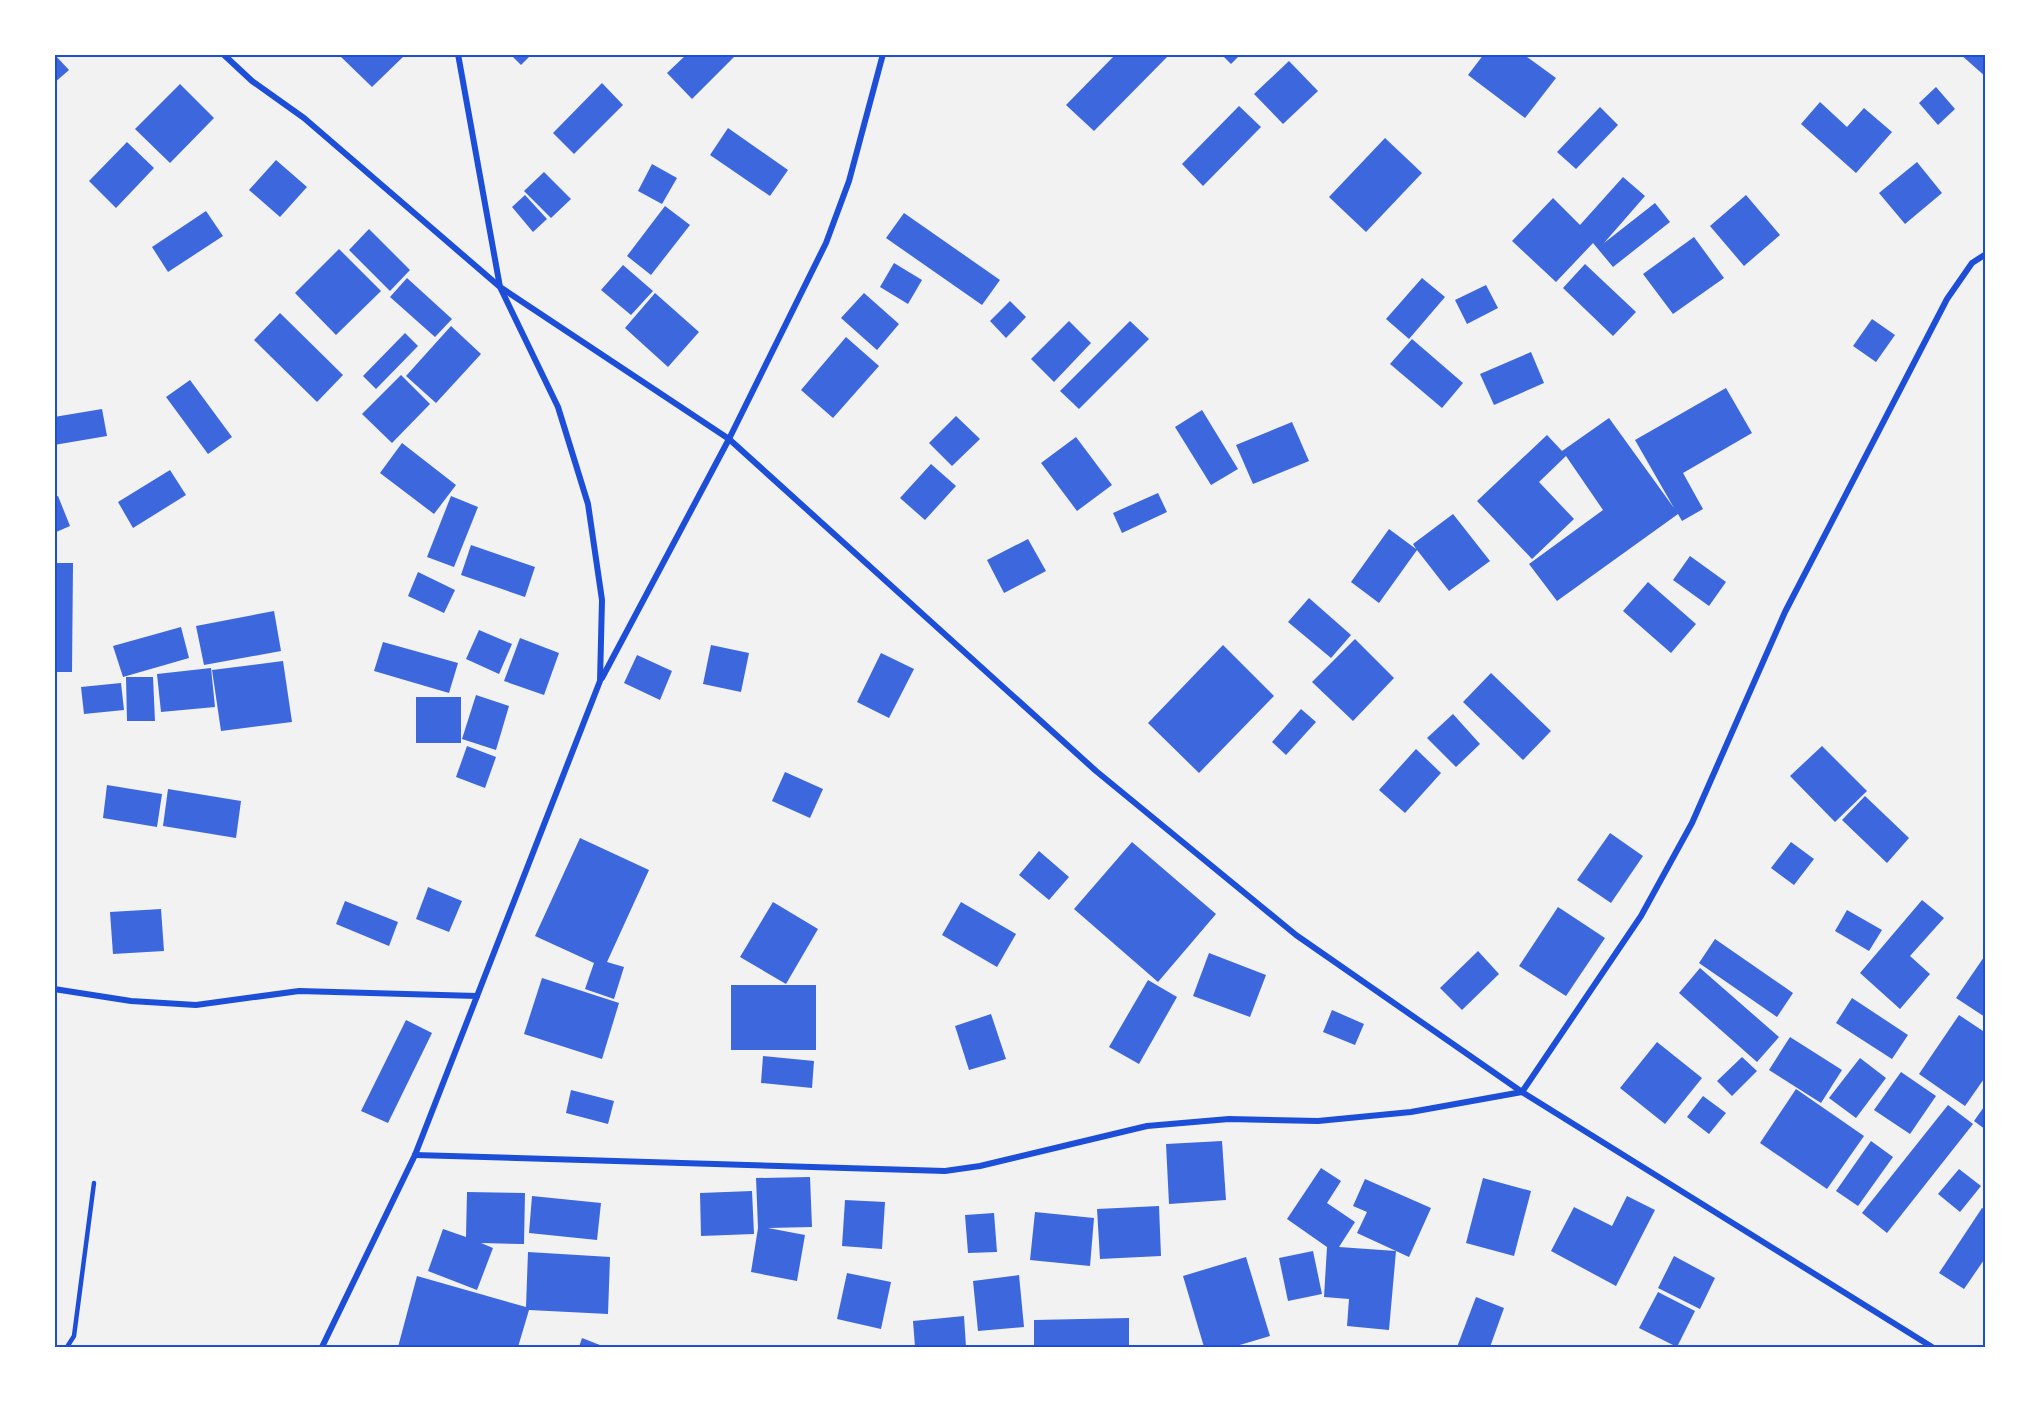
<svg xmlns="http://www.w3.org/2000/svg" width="2040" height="1401" font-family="Georgia,serif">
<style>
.building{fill:#3d67dc}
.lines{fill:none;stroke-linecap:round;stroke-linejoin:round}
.service{stroke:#1d4ed8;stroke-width:4.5}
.minor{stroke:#1d4ed8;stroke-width:6}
.neatline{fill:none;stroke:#1d4ed8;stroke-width:2}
</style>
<rect width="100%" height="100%" fill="#f2f2f2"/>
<!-- building -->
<g class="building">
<path d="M54,54L69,70L54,83Z"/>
<path d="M338,54H406L372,87Z"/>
<path d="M510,54H532L521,65Z"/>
<path d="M687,54H737L692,99L667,73Z"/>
<path d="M1116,54H1170L1094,131L1066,105Z"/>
<path d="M1221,54H1241L1231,64Z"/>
<path d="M1484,54H1523L1556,78L1525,118L1468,75Z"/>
<path d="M1960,54H1986V77Z"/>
<path d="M1289,61L1318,91L1283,124L1254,94Z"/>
<path d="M602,83L623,105L574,154L553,133Z"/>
<path d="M180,84L214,118L170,163L135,129Z"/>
<path d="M1936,87L1955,109L1938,125L1919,103Z"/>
<path d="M1820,102L1847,127L1864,108L1892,132L1856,173L1801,124Z"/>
<path d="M1239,106L1261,127L1203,186L1182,164Z"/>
<path d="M1600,107L1618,125L1576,169L1557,152Z"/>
<path d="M728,128L788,170L770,196L710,155Z"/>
<path d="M1385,138L1422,173L1366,232L1329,197Z"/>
<path d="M127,142L154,168L116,208L89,181Z"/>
<path d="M276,160L307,187L280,217L249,190Z"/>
<path d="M1917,162L1942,193L1905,224L1879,193Z"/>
<path d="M652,164L677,178L662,204L638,191Z"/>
<path d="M544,172L571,199L551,218L524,191Z"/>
<path d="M1623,177L1645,196L1604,243L1655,203L1670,222L1613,267L1593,243L1556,282L1512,241L1553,198L1580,225Z"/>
<path d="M525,195L547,219L533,232L512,207Z"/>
<path d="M1746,195L1780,235L1744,266L1710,226Z"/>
<path d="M665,206L690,225L651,275L627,256Z"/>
<path d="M206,211L223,236L168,272L152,247Z"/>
<path d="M904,213L1000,280L982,305L886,238Z"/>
<path d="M369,229L410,270L390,291L349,250Z"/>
<path d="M1694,237L1724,278L1673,314L1643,274Z"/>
<path d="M339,249L381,291L336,335L295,293Z"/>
<path d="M894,263L922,280L908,304L880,287Z"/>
<path d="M1585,264L1636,312L1613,336L1563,288Z"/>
<path d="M623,265L653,291L631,315L601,290Z"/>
<path d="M407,278L452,319L435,337L390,297Z"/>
<path d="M1422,278L1445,297L1409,339L1386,319Z"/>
<path d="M1486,285L1498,308L1467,324L1455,300Z"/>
<path d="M655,293L699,332L668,367L625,328Z"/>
<path d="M864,293L899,324L877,350L841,318Z"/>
<path d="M1010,301L1026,317L1006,338L990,321Z"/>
<path d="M280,313L343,375L317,402L254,340Z"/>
<path d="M1872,319L1895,335L1876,362L1853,346Z"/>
<path d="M1069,321L1091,343L1054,382L1031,359Z"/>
<path d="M1130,321L1149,339L1079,409L1060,391Z"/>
<path d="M451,326L481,354L436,403L406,376Z"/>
<path d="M405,333L418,346L376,389L363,376Z"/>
<path d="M846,337L879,366L833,418L801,390Z"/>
<path d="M1412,339L1463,383L1442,408L1390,364Z"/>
<path d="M1531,352L1544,383L1494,405L1480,374Z"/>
<path d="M401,375L430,404L392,443L362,414Z"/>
<path d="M190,380L232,437L208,454L166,397Z"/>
<path d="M1726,388L1752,433L1683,473L1703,509L1682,521L1678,514L1557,601L1529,564L1603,510L1566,456L1539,482L1574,519L1532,559L1477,501L1547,435L1562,451L1609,418L1674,508L1635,440Z"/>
<path d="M102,409L107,436L54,445V417Z"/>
<path d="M1202,410L1238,469L1211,485L1175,427Z"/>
<path d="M956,416L980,439L952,466L929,443Z"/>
<path d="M1292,422L1309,461L1253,484L1236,445Z"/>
<path d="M1076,437L1112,485L1077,511L1041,463Z"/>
<path d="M402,443L456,485L434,514L380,473Z"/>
<path d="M931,464L956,486L925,520L900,498Z"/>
<path d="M170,470L186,495L133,528L118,502Z"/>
<path d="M1158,493L1167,512L1122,533L1113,513Z"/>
<path d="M58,496L70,526L54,533V497Z"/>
<path d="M451,496L478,507L454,567L427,557Z"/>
<path d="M1453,514L1490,561L1449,591L1417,550L1379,603L1351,582L1389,529L1416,549L1413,544Z"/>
<path d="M1028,539L1046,571L1004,593L987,560Z"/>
<path d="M471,545L535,567L525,597L461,575Z"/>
<path d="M1690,556L1726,582L1709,606L1673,580Z"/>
<path d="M54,563H73L72,672H54Z"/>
<path d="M418,572L455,590L444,613L408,596Z"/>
<path d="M1648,582L1696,624L1671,653L1623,611Z"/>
<path d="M1309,598L1351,635L1331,658L1288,622Z"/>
<path d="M274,611L281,651L204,665L196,626Z"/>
<path d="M181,627L189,658L123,677L113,646Z"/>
<path d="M479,630L512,644L499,674L466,659Z"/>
<path d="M520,638L559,653L544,695L504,681Z"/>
<path d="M1355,639L1394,678L1353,721L1312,682Z"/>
<path d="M383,642L458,663L449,693L374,671Z"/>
<path d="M711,645L749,653L741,692L703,684Z"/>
<path d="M1223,645L1274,696L1199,773L1148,723Z"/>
<path d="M881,653L914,669L889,718L857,702Z"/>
<path d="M637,655L672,671L660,700L624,683Z"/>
<path d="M283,661L292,722L221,731L212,670Z"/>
<path d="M211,668L215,707L161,712L157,674Z"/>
<path d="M1491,673L1551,731L1523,760L1463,702Z"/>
<path d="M126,677H153L155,721H127Z"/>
<path d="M121,683L124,710L84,714L81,687Z"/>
<path d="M476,695L509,706L496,750L462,739Z"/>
<rect x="416" y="697" width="45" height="46"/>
<path d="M1301,709L1316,722L1286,755L1272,742Z"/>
<path d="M1453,714L1480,744L1456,767L1427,738Z"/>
<path d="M467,746L496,757L485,788L456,777Z"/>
<path d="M1822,746L1867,791L1835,822L1790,776Z"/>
<path d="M1416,749L1441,773L1405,813L1379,790Z"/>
<path d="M785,772L823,789L810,818L772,801Z"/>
<path d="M107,785L162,794L157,827L103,818Z"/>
<path d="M168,789L241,801L236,838L163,826Z"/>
<path d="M1865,796L1909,838L1887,863L1842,820Z"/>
<path d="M1610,833L1643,856L1611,903L1577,880Z"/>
<path d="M580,838L649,870L607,962L624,967L614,999L585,989L594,963L535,936Z"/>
<path d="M1132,842L1216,914L1158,982L1074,909Z"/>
<path d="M1791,842L1814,859L1794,885L1771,868Z"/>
<path d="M1039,851L1069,877L1049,900L1019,875Z"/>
<path d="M428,887L462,901L449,932L416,919Z"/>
<path d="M1922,900L1944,918L1910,956L1930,974L1900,1009L1860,973Z"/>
<path d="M345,901L398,922L389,946L336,924Z"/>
<path d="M773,902L818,929L786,984L740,957Z"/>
<path d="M961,902L1016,934L997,967L942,935Z"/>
<path d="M1558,907L1605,938L1566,996L1519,966Z"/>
<path d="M161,909L164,951L113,954L110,912Z"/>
<path d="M1847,910L1882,930L1869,951L1835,931Z"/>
<path d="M1715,939L1793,993L1777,1017L1699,963Z"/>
<path d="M1478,951L1499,974L1462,1010L1440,988Z"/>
<path d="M1209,953L1266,975L1250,1017L1193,996Z"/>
<path d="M1986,954V1015L1985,1017L1956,998Z"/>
<path d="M1700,968L1779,1037L1757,1062L1679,993Z"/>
<path d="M542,978L619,1003L602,1059L524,1034Z"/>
<path d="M1148,980L1177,997L1139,1064L1109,1047Z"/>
<rect x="731" y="985" width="85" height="65"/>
<path d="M1852,998L1908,1035L1892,1059L1836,1023Z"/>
<path d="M1332,1010L1364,1024L1355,1045L1323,1032Z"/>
<path d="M991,1014L1006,1059L969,1070L955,1026Z"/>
<path d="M1959,1015L1986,1033V1076L1965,1106L1919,1074Z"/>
<path d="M406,1020L432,1033L388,1123L361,1111Z"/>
<path d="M1790,1037L1842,1070L1821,1103L1769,1070Z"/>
<path d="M1657,1042L1702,1078L1665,1124L1620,1088Z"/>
<path d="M763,1056L814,1061L812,1088L761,1083Z"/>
<path d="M1742,1057L1757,1071L1732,1096L1717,1081Z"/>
<path d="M1860,1058L1886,1078L1856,1118L1829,1098Z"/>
<path d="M1901,1072L1936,1096L1910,1134L1874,1110Z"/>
<path d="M1796,1089L1864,1136L1827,1189L1760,1143Z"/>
<path d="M571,1090L614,1101L608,1124L566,1113Z"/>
<path d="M1703,1096L1726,1113L1709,1134L1687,1117Z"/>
<path d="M1986,1104V1130L1974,1121Z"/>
<path d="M1948,1105L1973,1124L1887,1233L1862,1213Z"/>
<path d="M1222,1141L1226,1200L1169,1204L1166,1144Z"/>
<path d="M1871,1141L1893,1157L1858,1206L1836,1191Z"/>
<path d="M1321,1168L1341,1181L1327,1203L1355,1222L1339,1247L1396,1251L1389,1330L1347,1326L1349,1299L1324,1297L1327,1247L1287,1219Z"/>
<path d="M1959,1169L1981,1186L1960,1212L1938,1194Z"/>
<path d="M810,1177L812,1227L768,1228L805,1235L797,1281L751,1272L758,1228L756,1178Z"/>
<path d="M1483,1178L1531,1191L1514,1256L1466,1243Z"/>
<path d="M1365,1179L1431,1208L1409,1257L1357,1233L1367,1212L1353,1206Z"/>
<path d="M752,1191L754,1234L701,1236L700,1193Z"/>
<path d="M467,1192L525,1193L524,1244L481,1243L493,1248L477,1290L428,1271L443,1229L466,1237Z"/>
<path d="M532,1196L601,1203L597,1240L529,1233Z"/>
<path d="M1627,1196L1655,1210L1616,1286L1551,1251L1574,1207L1612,1226Z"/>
<path d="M845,1200L885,1202L882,1249L842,1246Z"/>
<path d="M1159,1206L1161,1256L1100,1259L1097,1209Z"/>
<path d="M1982,1208L1986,1210V1257L1964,1289L1939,1273Z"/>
<path d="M1035,1212L1094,1218L1090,1266L1030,1260Z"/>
<path d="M994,1213L997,1252L968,1253L965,1215Z"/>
<path d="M1313,1251L1322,1294L1288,1301L1279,1258Z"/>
<path d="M528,1252L610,1257L608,1314L529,1310L518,1347H398L417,1276L526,1307Z"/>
<path d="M1674,1256L1715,1278L1700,1309L1658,1288Z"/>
<path d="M1246,1257L1270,1336L1233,1347H1204L1183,1276Z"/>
<path d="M847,1273L891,1282L881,1329L837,1319Z"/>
<path d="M1019,1275L1024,1327L978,1331L973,1281Z"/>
<path d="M1658,1292L1695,1311L1677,1347L1639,1328Z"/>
<path d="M1476,1297L1504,1308L1490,1347H1457Z"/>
<path d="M964,1316L966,1347H915L913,1321Z"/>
<path d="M1129,1318V1347H1034V1320Z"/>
<path d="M582,1338L605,1347H579Z"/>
</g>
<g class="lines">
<!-- service -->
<path class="service" d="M67,1347L74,1336L94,1183"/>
<!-- minor -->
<g class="minor">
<path d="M223,54L252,81L304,118L500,287L558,407L588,504L602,600L600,681L415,1155L322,1347"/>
<path d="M458,54L500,287L729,439L1096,771L1296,935L1522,1092L1641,916L1692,823L1785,612L1947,299L1972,263L1986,254"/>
<path d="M602,678L729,439L826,243L849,181L883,54"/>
<path d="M54,989L131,1001L196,1005L299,991L477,996"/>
<path d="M415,1155L945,1171L980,1166L1147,1126L1229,1119L1318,1121L1411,1112L1522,1092L1932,1347"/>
</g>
</g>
<!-- border -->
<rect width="2040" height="1401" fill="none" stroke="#ffffff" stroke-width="111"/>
<rect x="56" y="56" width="1928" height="1290" class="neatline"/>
</svg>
